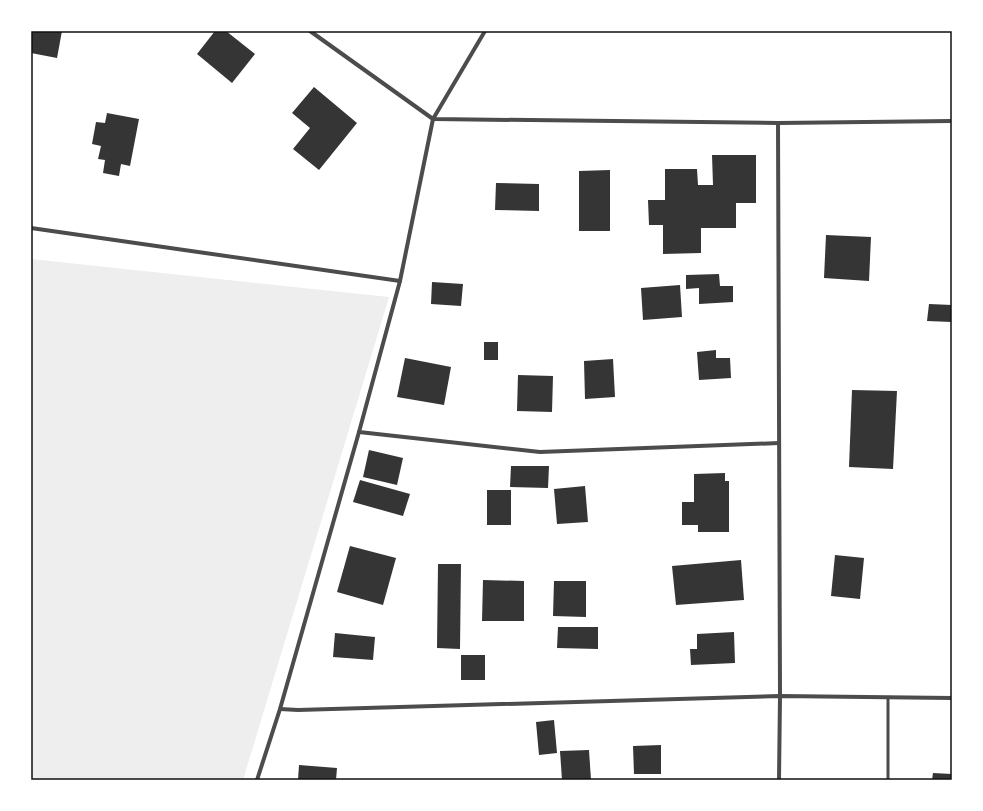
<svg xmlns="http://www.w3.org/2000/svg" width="983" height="811" font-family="'Times New Roman',serif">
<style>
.green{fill:#eee}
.building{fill:#353535}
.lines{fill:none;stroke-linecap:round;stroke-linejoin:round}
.service{stroke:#4c4c4c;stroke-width:3}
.minor{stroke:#4c4c4c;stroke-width:4}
.neatline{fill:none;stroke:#111;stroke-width:1.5}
</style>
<rect width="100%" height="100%" fill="#fff"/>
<!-- green -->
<path class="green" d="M31,259L389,297L243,780H31Z"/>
<!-- building -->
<g class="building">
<path d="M31,31H62L57,58L31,53Z"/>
<path d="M215,31H226L255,54L232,83L197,54Z"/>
<path d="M314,87L357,123L319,170L293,149L310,128L292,113Z"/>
<path d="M107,113L139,119L130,166L121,164L119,176L103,173L105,160L98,159L101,146L92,144L96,122L105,123Z"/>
<path d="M712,155H756V203H736V228H701V253L663,254V225H649L648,200H665V169H697L698,185H713Z"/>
<path d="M610,170V231H579V171Z"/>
<path d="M496,183L539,184V211L495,210Z"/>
<path d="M826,235L871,237L869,281L824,278Z"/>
<path d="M719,274L720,286H733V302L699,304V288L686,289V275Z"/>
<path d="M432,282L463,284L461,306L431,304Z"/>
<path d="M680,285L682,317L643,320L641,288Z"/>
<path d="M929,304L952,305V322L927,321Z"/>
<rect x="484" y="342" width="14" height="18"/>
<path d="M716,350V358H730L731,378L699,380L697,352Z"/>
<path d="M405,358L451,367L444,405L397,397Z"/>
<path d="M613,359L615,397L585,399L584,361Z"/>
<path d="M518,375L553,376L552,412L517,411Z"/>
<path d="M852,390L897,391L893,469L849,467Z"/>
<path d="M369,450L403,458L397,485L363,477Z"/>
<path d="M511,466H549L548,488L510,487Z"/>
<path d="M725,473V481H729V532H698V525H682V502H694V474Z"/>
<path d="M360,480L410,494L403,516L353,502Z"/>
<path d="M585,486L588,522L557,524L554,489Z"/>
<rect x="487" y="490" width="24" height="35"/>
<path d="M350,546L396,558L383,605L337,592Z"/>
<path d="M835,555L864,558L860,599L831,596Z"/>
<path d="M741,560L744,600L676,605L672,566Z"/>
<path d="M438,564H461L460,649L437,648Z"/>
<path d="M483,580L524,581V621H482Z"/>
<path d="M554,581H586V617L553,616Z"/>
<path d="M558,627H598V649L557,648Z"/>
<path d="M734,632L735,663L691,665L690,649H697V634Z"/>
<path d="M335,633L375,637L373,660L333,657Z"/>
<rect x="461" y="655" width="24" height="25"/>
<path d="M554,720L557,753L539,755L536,722Z"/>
<path d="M661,745V774H634L633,746Z"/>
<path d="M589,750L591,780H562L560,751Z"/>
<path d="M299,765L337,768L336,780H298Z"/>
<path d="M933,773L952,774V780H932Z"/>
</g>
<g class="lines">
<!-- service -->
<path class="service" d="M888,780V697"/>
<!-- minor -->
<g class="minor">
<path d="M310,31L433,119L778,123L952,121"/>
<path d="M778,123L780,696L779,780"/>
<path d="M31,228L400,281"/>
<path d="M359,432L540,452L779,443"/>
<path d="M280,709L298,710L780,696L952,698"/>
<path d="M257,780L280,709L359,432L400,281L433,119L485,31"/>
</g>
</g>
<!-- border -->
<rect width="983" height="811" fill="none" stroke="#ffffff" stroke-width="64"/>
<rect x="32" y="32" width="919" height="747" class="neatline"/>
</svg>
